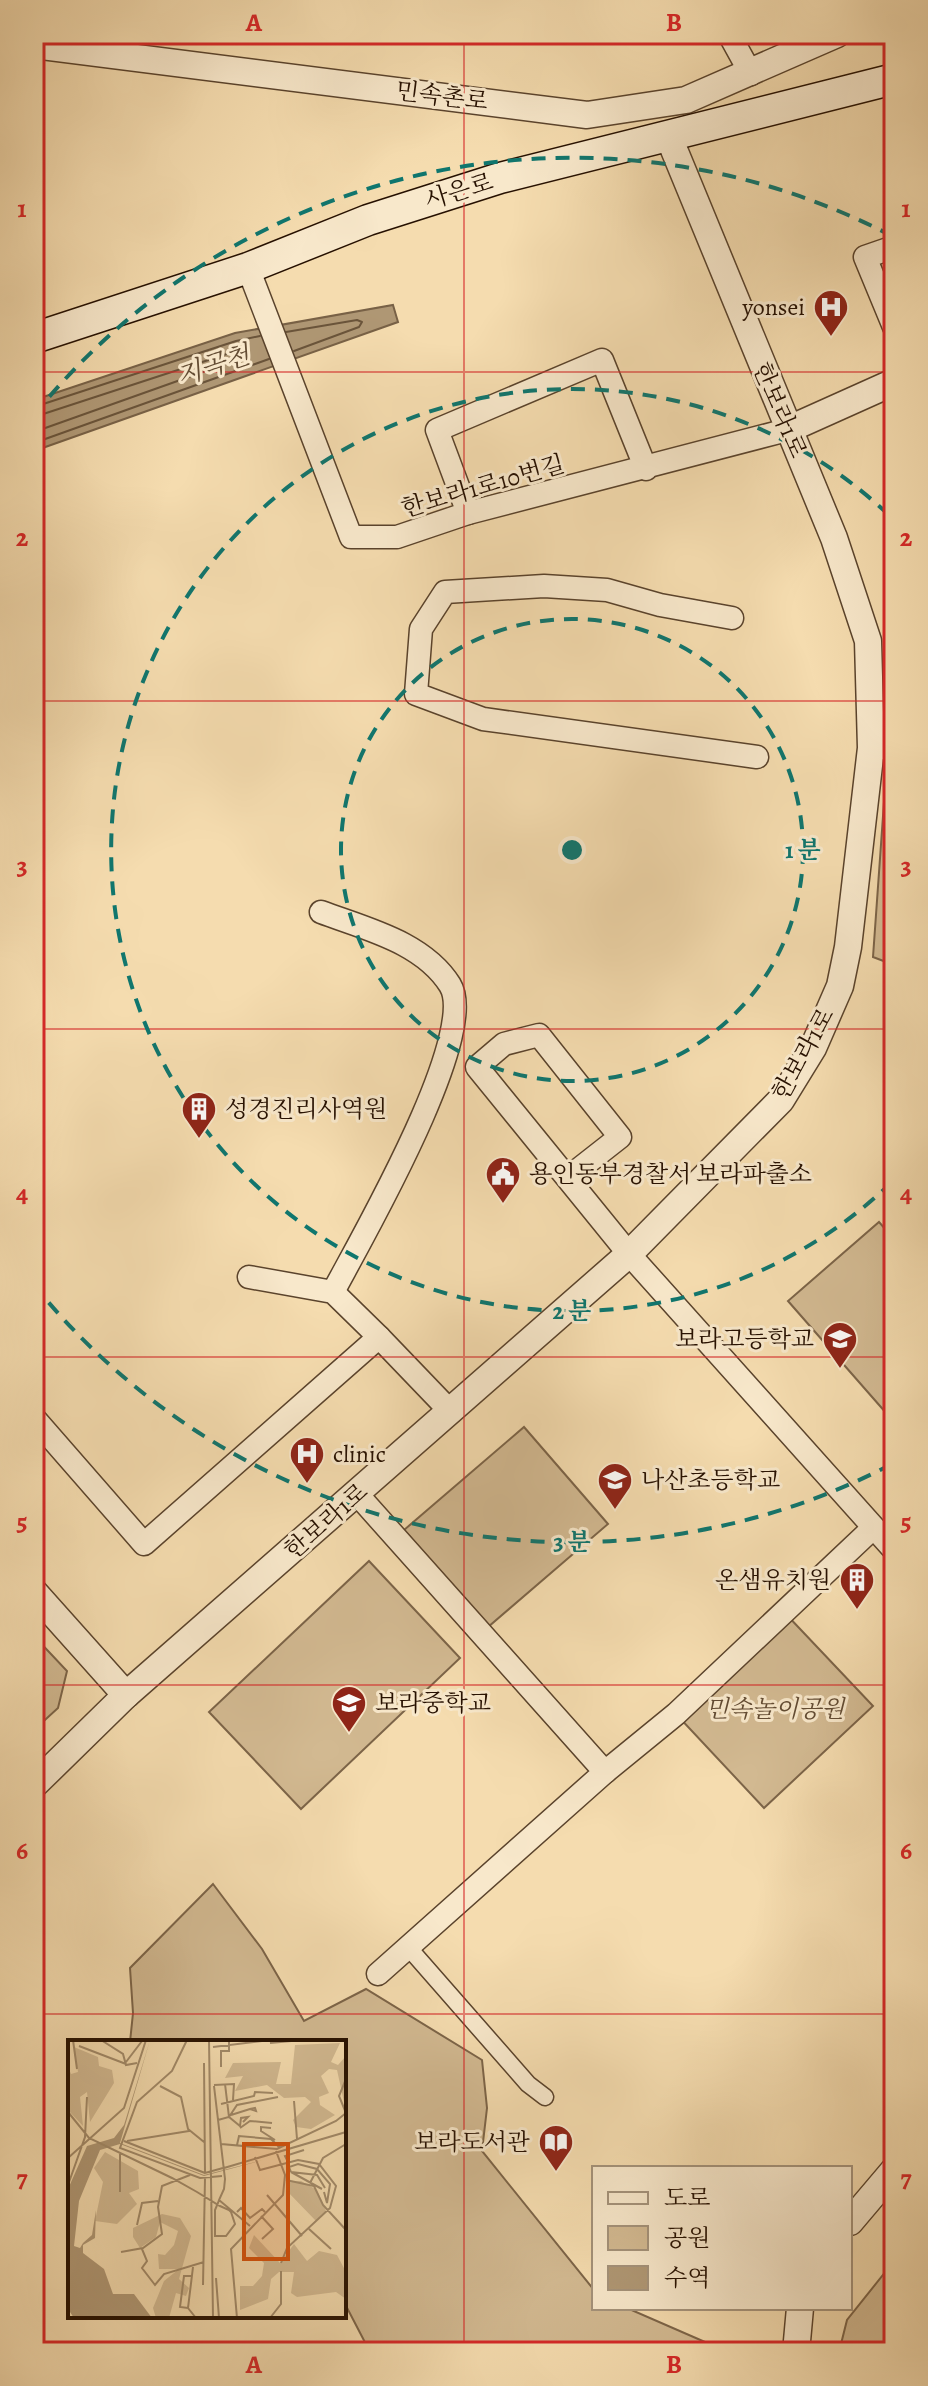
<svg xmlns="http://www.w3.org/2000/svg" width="928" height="2386" font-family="Alegreya,'Noto Serif KR',serif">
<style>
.green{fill:#d2b991;stroke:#7c6448;stroke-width:2}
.water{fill:#af9774;stroke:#786146;stroke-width:2}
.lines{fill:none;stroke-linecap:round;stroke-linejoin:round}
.shore{stroke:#6a543a;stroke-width:2}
.pedestrian-casing{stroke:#5a432c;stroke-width:19}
.minor-casing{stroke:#5a432c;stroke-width:25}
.tertiary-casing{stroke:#5a432c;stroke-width:29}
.secondary-casing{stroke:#261000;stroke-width:33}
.pedestrian{stroke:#f8e8cb;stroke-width:16}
.minor{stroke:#f8e8cb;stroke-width:22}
.tertiary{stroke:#f8e8cb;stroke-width:26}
.secondary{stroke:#f8e8cb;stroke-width:30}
.grid{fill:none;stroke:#d62828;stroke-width:2;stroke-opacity:0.55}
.ring{fill:none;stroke:#0f766e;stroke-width:4;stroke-dasharray:14 10}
.labels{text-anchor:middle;stroke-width:6;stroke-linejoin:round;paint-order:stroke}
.street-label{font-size:24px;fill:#261000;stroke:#f8e8cb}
.poi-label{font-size:24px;fill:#261000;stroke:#f8e8cb;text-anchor:start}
.park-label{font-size:24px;font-style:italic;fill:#624b33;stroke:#f8e8cb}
.water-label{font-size:26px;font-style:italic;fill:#644d34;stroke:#f8e8cb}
.inset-road{fill:none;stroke:#a28a69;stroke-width:2}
.view{fill:#d5520b;fill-opacity:0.15;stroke:#d5520b;stroke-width:4}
.inset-edge{fill:none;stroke:#261000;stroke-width:4}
.centre{fill:#0f766e;stroke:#f8e8cb;stroke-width:4}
.ring-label{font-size:24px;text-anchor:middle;font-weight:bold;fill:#0f766e;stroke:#f8e8cb;stroke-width:6;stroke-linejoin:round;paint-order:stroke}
.neatline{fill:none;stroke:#d62828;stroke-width:3}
.grid-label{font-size:26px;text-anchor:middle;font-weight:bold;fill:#d62828}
</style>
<rect width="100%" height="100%" fill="#f5dcaf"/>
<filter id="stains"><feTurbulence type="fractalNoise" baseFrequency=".0025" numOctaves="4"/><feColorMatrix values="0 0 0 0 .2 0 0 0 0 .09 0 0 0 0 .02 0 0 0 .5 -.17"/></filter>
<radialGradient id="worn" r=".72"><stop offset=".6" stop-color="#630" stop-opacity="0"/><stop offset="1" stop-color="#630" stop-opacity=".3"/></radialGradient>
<!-- green -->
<g class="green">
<path d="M885,788H894V965L873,957Z"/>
<path d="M879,1222L894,1239V1422L788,1301Z"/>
<path d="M524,1427L608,1524L488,1627L404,1530Z"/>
<path d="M369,1561L460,1658L301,1809L209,1712Z"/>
<path d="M784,1612L873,1706L764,1808L676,1714Z"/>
<path d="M34,1636L67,1671L58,1708L34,1730Z"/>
<path d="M213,1884L262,1949L304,2021L366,1989L482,2060L487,2108L482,2151L594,2290V2308H627L728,2352H370L344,2302V2042H130L133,2013L130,1968Z"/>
<path d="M894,2261V2352H839L847,2320Z"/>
</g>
<!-- water -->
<path class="water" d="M393,305L398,322L34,451V400L235,333Z"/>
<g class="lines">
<!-- shore -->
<g class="shore">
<path d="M286,332L357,320L362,322L359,327L294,351"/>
<path d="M34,407L236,341L260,336"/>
<path d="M34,417L239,350L247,353L245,357L34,432"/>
<path d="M34,443L269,359"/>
</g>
<!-- pedestrian casing -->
<g class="pedestrian-casing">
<path id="pedestrian" d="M408,1947L528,2084L545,2097"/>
</g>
<!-- minor casing -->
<g class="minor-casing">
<g id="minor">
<path d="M729,34L751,74"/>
<path d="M109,53L113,34"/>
<path d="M894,247L865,257L894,327"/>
<path d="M248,268L351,537H397L468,513L787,430"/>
<path d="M468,513L437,430L602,360L646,469"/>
<path d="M732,618L660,605L607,590L544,586L445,592L421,629L416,694L483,719L757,757"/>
<path d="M871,748H894"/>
<path d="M321,912C366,929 423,942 450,985C480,1034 360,1241 333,1292"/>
<path d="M569,1177L620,1137L539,1035L504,1044L477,1067L629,1254L894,1550"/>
<path d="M249,1277L333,1292L379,1337"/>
<path d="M34,1418L144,1544L379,1337L451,1412"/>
<path d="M357,1494L605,1772L378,1974"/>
<path d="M605,1772L676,1714L873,1528"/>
</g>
</g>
<!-- tertiary casing -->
<g class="tertiary-casing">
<g id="tertiary">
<path d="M34,45L587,115L686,100L837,34"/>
<path d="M787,430L894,382"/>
<path d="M34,1592L126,1695"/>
<path d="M34,1785L126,1695L629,1254L781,1100L813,1048L840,986L848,947L871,748L868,641L834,538L668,135"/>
<path d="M850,2222L894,2170"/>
<path d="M796,2352L800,2308"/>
</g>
</g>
<!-- secondary casing -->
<g class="secondary-casing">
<path id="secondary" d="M34,338L248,268L368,220L500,178L894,79"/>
</g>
<!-- pedestrian -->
<use href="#pedestrian" class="pedestrian"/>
<!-- minor -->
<use href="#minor" class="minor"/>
<!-- tertiary -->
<use href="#tertiary" class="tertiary"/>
<!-- secondary -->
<use href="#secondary" class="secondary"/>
</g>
<!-- grid -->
<path class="grid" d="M464,34V2352M34,372H894M34,701H894M34,1029H894M34,1357H894M34,1685H894M34,2014H894"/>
<!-- distance rings -->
<g class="ring">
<circle cx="572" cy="850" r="231"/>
<path d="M892 1182A461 461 0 1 1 892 518"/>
<path d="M892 1464A692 692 0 0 1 34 1285M34 415A692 692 0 0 1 892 236"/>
</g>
<!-- icons -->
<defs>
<g id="hospital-pin" transform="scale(1.8)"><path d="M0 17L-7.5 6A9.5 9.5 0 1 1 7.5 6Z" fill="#8f2418" stroke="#f8e8cb"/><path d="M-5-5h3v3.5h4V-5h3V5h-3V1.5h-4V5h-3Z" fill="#fff"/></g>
<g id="building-pin" transform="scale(1.8)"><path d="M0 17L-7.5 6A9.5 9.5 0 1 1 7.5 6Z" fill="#8f2418" stroke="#f8e8cb"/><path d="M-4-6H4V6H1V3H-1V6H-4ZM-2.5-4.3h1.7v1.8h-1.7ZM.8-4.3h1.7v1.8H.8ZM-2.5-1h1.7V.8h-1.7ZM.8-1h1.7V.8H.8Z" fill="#fff"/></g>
<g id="civic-pin" transform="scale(1.8)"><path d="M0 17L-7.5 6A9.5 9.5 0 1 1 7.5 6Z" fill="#8f2418" stroke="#f8e8cb"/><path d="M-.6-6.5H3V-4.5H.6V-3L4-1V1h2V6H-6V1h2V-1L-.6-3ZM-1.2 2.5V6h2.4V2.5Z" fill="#fff"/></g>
<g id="school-pin" transform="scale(1.8)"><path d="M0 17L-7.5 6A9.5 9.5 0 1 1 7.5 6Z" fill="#8f2418" stroke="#f8e8cb"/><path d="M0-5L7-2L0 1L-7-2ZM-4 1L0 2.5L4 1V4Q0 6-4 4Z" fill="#fff"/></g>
<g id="library-pin" transform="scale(1.8)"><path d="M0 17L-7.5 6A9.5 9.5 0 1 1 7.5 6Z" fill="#8f2418" stroke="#f8e8cb"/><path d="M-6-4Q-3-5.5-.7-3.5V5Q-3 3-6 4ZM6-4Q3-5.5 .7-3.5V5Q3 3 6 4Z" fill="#fff"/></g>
</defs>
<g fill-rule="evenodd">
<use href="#hospital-pin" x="831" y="307"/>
<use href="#building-pin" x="199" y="1109"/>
<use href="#civic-pin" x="503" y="1174"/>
<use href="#school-pin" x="840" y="1339"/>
<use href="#hospital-pin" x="307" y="1454"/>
<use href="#school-pin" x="615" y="1480"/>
<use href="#building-pin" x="857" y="1580"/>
<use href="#school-pin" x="349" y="1703"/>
<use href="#library-pin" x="556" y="2142"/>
</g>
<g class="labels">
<!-- street labels -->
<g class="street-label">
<text transform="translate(442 96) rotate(7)" y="8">민속촌로</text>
<text transform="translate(459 191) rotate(-17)" y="8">사은로</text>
<text transform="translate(780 410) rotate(67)" y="8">한보라1로</text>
<text transform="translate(483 486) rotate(-16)" y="8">한보라1로10번길</text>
<text transform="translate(803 1054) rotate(-61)" y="8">한보라1로</text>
<text transform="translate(326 1521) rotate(-41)" y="8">한보라1로</text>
</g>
<!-- poi labels -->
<g class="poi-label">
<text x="805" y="315" text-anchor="end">yonsei</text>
<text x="225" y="1117">성경진리사역원</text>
<text x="529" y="1182">용인동부경찰서 보라파출소</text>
<text x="814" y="1347" text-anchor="end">보라고등학교</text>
<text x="333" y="1462">clinic</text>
<text x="641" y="1488">나산초등학교</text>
<text x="831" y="1588" text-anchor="end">온샘유치원</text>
<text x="375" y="1711">보라중학교</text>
<text x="530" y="2150" text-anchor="end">보라도서관</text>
</g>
<!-- park labels -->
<g class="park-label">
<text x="775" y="1717">민속놀이공원</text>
</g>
<!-- water labels -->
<g class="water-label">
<text transform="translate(213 365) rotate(-18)" y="9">지곡천</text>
</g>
</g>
<!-- overview -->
<g transform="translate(68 2040)">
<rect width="278" height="278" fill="#f5dcaf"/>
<path d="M272,3L263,22L270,25L278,16V71L269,30L261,29L253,36L261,53L251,57L252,65L267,75L243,89L228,87L225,80L243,62L237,57L216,58L199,45L167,51L175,36L157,38L165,23L213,22L208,44H223L227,5ZM6,7L30,17L31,26L44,30L46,43L22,82L19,52L12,57L15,86L0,70V27L3,34L10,32ZM37,112L70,131L71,149L61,153L69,164L49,184L27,181L35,142L26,128ZM233,141L249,150L258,171L248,181L218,150V142ZM94,174L112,178L123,196L111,239L121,248L118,256L108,253L101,278H88L85,268L96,241L111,229H91L90,214L97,215L106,205L110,191L92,182L88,197L72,208L65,197V188ZM186,195L212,223L226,204L239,221L251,211L269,215L278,232V259L268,252L229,257L223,253L226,232H211L203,239L200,259L172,270V246H185L194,236L196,223L181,208Z" fill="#d2b991"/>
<path d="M82,0L52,103L136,135L195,120L136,136L52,104L32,110L11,161L6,206L12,208L15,203L24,195L28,170L27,198L15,205V213L36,229L45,254H66L84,278H6L0,269V149L19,106L46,98L56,85Z" fill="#af9774"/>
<path class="inset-road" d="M5,0L9,29M33,0L55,14L58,25L69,23M119,0L104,31L69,62L52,108L132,138L154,136M141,0L145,278M202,3L234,0M11,6L58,24M145,7L202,0M58,22L74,1M136,23L137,133L155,128M153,27V11H161V0M157,44L161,77L172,86L173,78L180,77L175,82M146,45L166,44L165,60M92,46L113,57L120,89L136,102M226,61L229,99M153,64L186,56L187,52L205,53M0,72L21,98L104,138L129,152L152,166L161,170L163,172L167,184L158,196H147V170L150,163L151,160L156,149L157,139L146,46M163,75L182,69L187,68L188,71L182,69M150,80L161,77L169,65L210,57M172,88L182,81L204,83M203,88L193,87V91L207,100M56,101L137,133M59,101L121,91M153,104L209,109L268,81L278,73L271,56L278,39M169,105L171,96L203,99L212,108M52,113V152M187,117L192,130L230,120L251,124L268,146L262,168L219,208L213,223M0,118L56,68L78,0M220,122L217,116L236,110M156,128L278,92M223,132L221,127L230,124L249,129L262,144L259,163L256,152M223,132L249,135L257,148M223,132L254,149M218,140L246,146L255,165L278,190M242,143L255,118L278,104M0,145L17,97L19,57M199,155L234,196M151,160L182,186M169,172L173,168L182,178L194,169L197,172M193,176L205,189L194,199M69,185L74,163L90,161M241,189L263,209M74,209L79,221L74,228L87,245L96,234L136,222M53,212L75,208L94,194L90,167L94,146L122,135M125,227L120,268L128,278M148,238L151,278M135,245L137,138M120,268L112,267L116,236H124M169,278L163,209L215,155L217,135L208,111M202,278L213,264V231"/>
<path class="view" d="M176,104H220V219H176Z"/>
<rect width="278" height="278" class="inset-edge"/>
</g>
<circle cx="572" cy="850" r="12" class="centre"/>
<g class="ring-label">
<text x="803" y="858">1 분</text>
<text x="572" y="1319">2 분</text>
<text x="572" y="1550">3 분</text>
</g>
<!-- margin -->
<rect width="928" height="2386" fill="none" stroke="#f5dcaf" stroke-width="88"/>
<!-- legend -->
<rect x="592" y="2166" width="260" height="144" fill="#f8e8cb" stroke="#a4927a" stroke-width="2"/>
<rect x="608" y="2192" width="40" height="12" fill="#f8e8cb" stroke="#a4927a" stroke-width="2"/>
<text x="664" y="2206" font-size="24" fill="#261000">도로</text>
<rect x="608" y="2226" width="40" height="24" fill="#d2b991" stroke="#a4927a" stroke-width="2"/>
<text x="664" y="2246" font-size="24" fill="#261000">공원</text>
<rect x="608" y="2266" width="40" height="24" fill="#af9774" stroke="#a4927a" stroke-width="2"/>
<text x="664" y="2286" font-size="24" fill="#261000">수역</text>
<rect x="44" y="44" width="840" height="2298" class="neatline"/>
<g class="grid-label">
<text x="254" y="31">A</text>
<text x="674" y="31">B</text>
<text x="22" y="217">1</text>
<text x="906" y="217">1</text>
<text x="22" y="546">2</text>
<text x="906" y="546">2</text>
<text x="22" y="874">3</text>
<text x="906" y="874">3</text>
<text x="22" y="1202">4</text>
<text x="906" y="1202">4</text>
<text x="22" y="1530">5</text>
<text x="906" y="1530">5</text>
<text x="22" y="1859">6</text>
<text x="906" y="1859">6</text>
<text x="22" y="2187">7</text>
<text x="906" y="2187">7</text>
<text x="254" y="2373">A</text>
<text x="674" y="2373">B</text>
</g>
<rect width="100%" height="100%" filter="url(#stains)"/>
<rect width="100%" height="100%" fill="url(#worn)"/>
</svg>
